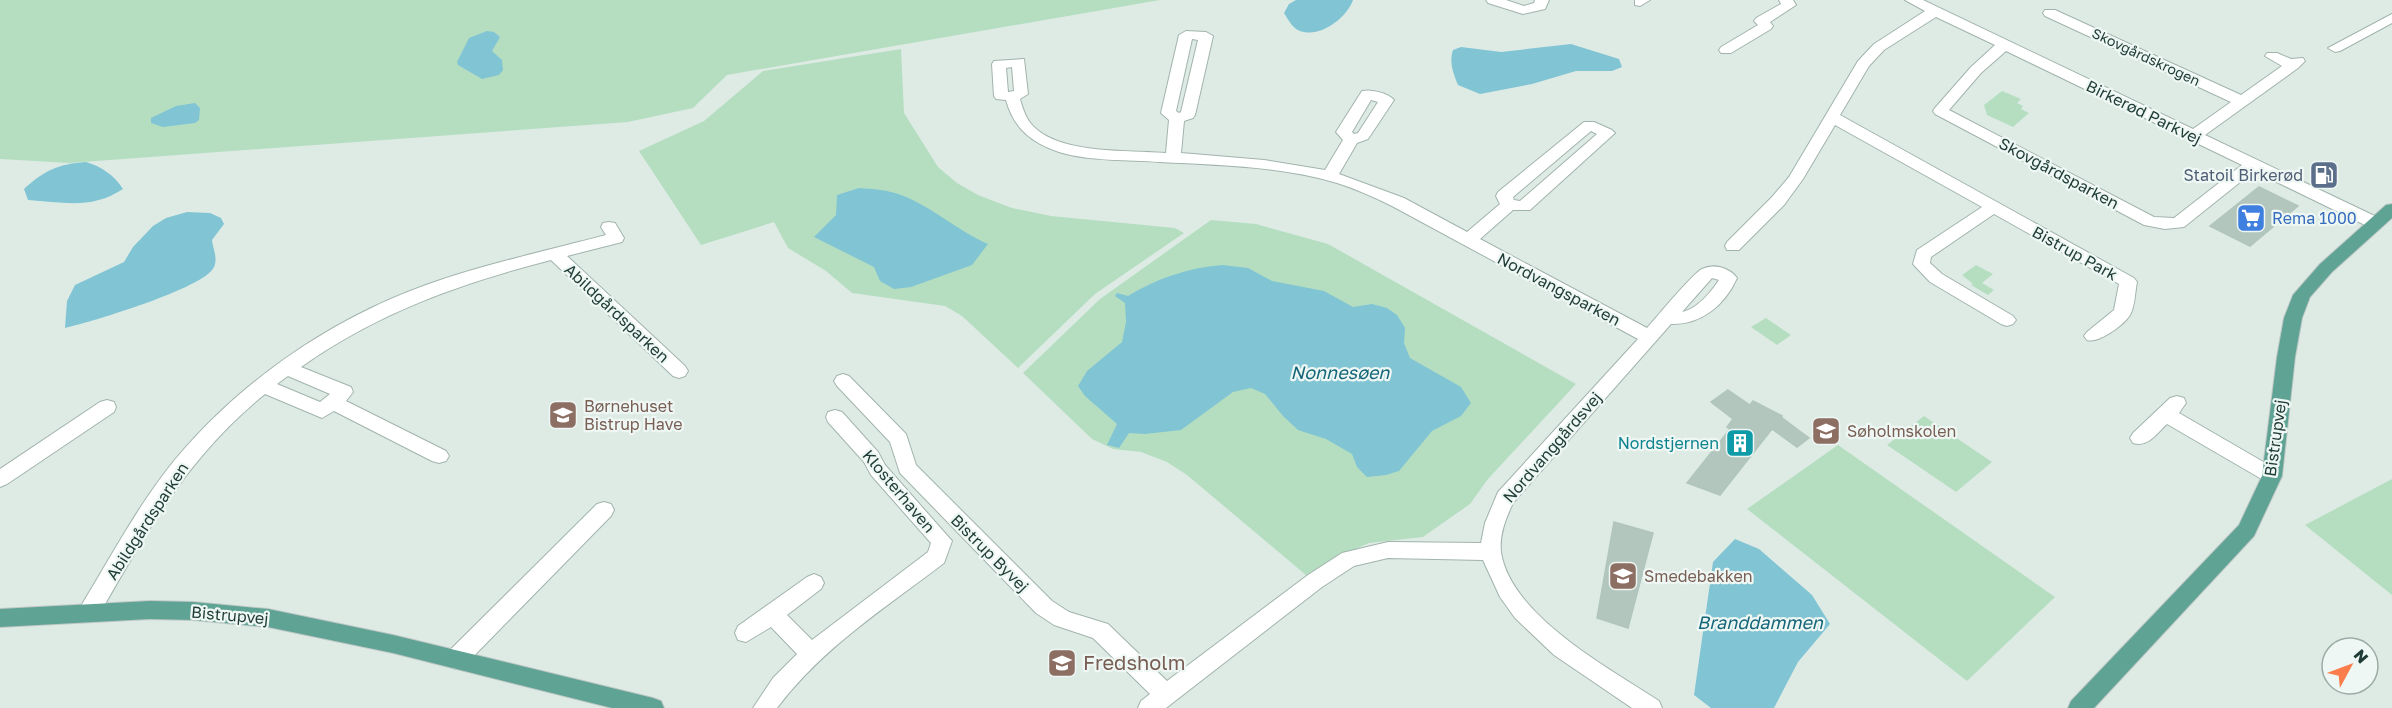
<svg xmlns="http://www.w3.org/2000/svg" width="2392" height="708" font-family="'Golos Text',sans-serif">
<style>
.green{fill:#b5dec1}
.water{fill:#81c4d4}
.building{fill:#b3c6be;stroke:#b0c5bd;stroke-width:1.5}
.lines{fill:none;stroke-linecap:round;stroke-linejoin:round}
.minor-casing{stroke:#a1b3ad;stroke-width:2}
.major-casing{stroke:#c0c8c6;stroke-width:2}
.minor{fill:#fff;fill-rule:evenodd}
.major{fill:#5fa394;fill-rule:evenodd}
.labels{text-anchor:middle;stroke-width:4.5;stroke-linejoin:round;paint-order:stroke}
.far-street-label{font-size:14px;fill:#1e3b35;stroke:#eef7f3}
.street-label{font-size:16px;fill:#1e3b35;stroke:#eef7f3}
.service-label{font-size:16px;fill:#4e5e75;stroke:#eef7f3;text-anchor:end}
.shop-label{font-size:16px;fill:#366cbe;stroke:#eef7f3;text-anchor:start}
.education-label{font-size:16px;fill:#785e54;stroke:#eef7f3;text-anchor:start}
.culture-label{font-size:16px;fill:#0d838f;stroke:#eef7f3;text-anchor:end}
.water-label{font-size:18px;font-style:italic;fill:#15667a;stroke:#eef7f3}
.near-education-label{font-size:20px;fill:#785e54;stroke:#eef7f3;text-anchor:start}
</style>
<rect width="100%" height="100%" fill="#deebe5"/>
<!-- green -->
<g class="green">
<path d="M0,0H1160L727,75L693,108L628,122L69,163L0,159Z"/>
<path d="M901,49L904,113L938,167L957,183L978,195L1012,208L1051,216L1175,228L1184,233L1095,294L1018,368L962,316L945,306L852,293L826,271L788,248L774,222L701,245L639,151L704,121L763,71Z"/>
<path d="M2002,91L2021,99L2017,103L2023,106L2021,109L2029,113L2013,127L1987,115L1984,105Z"/>
<path d="M1211,220L1256,224L1328,244L1576,384L1488,479L1470,504L1423,537L1369,543L1329,561L1307,576L1187,475L1167,462L1141,452L1113,449L1092,439L1023,373L1100,299Z"/>
<path d="M1976,265L1993,274L1982,283L1994,290L1988,295L1971,285L1973,284L1962,275Z"/>
<path d="M1766,318L1791,335L1777,345L1751,327Z"/>
<path d="M1924,416L1992,462L1956,492L1887,445Z"/>
<path d="M1838,445L2055,597L1967,681L1747,509Z"/>
<path d="M2392,479V595L2305,525Z"/>
</g>
<!-- water -->
<g class="water">
<path d="M1296,0H1353C1347,17 1323,36 1304,32C1294,31 1289,21 1284,13L1289,4Z"/>
<path d="M487,31L494,32L500,37L492,51L502,60L503,70L499,75L482,79L458,65L457,62L469,38Z"/>
<path d="M1571,44L1619,59L1622,67L1612,71H1576L1532,84L1480,94L1458,85C1453,73 1449,62 1453,50L1461,47L1501,52Z"/>
<path d="M195,103L200,108L199,120L195,123L163,127L151,123V118L176,106Z"/>
<path d="M86,162C102,167 114,175 123,189C91,210 63,202 28,200L24,189C45,170 58,164 86,162Z"/>
<path d="M859,188C873,189 888,190 901,195C931,206 958,231 988,244L972,265L911,287L894,289L880,281L874,267L814,237L836,215L837,195Z"/>
<path d="M187,212L210,213L221,218L224,224L212,240C213,249 218,258 214,267C205,288 91,322 65,328L67,301L75,285L124,262L133,247L153,226L166,218Z"/>
<path d="M1222,265L1248,268L1272,281L1324,291L1353,307L1372,304L1387,308L1397,315L1405,328L1404,343L1410,358L1461,387L1471,403L1461,416L1432,431L1399,471L1386,475L1367,477L1357,467L1352,454L1326,439L1298,430L1283,416L1265,394L1251,388L1233,392L1181,430L1145,434L1129,433L1119,448L1107,445L1117,424L1085,396L1078,386L1087,371L1122,342L1126,322L1125,303L1115,296L1117,293L1128,296C1158,278 1187,268 1222,265Z"/>
<path d="M1735,539L1759,549L1812,595L1830,624L1798,662L1774,708H1711L1694,695L1713,562Z"/>
</g>
<!-- building -->
<g class="building">
<path d="M2259,187L2298,206L2250,246L2210,226Z"/>
<path d="M1728,390L1750,405L1753,401L1782,416L1781,417L1809,438L1797,447L1772,429L1720,495L1687,483L1730,429L1727,427L1733,419L1711,402Z"/>
<path d="M1614,522L1653,533L1628,628L1597,618Z"/>
</g>
<g class="lines">
<!-- minor casing -->
<g class="minor-casing">
<g id="minor">
<path d="M1486,0H1506L1524,6L1534,3L1535,0H1549L1545,9L1523,14L1488,3Z"/>
<path d="M1635,0H1650L1640,6L1635,5Z"/>
<path d="M1779,0H1793L1796,5L1770,22L1773,26L1771,29L1731,53H1721L1719,50L1721,47L1758,25L1754,21L1756,18L1781,4Z"/>
<path d="M1905,0H1923L2193,129L2231,102L2045,16L2043,13L2045,10H2055L2241,95L2282,66L2265,56L2267,53H2277L2291,59L2303,58L2305,61L2298,68L2205,135L2381,219L2383,223L2381,227H2369L2254,171L2184,227L2165,229L2144,225L1935,114L1933,111L1935,108L1971,67L1995,45L1936,17L1884,50L1869,66L1840,115L2134,278L2137,282C2135,292 2135,306 2130,315C2124,325 2098,344 2087,340L2084,336L2087,332L2114,310L2119,284L1994,214L1931,257L1930,263L1942,274L2013,316L2016,320L2013,324L2007,326L2001,324L1930,282L1913,264L1917,250L1982,207L1835,125L1803,179L1784,205L1739,250H1727L1725,246L1727,242L1772,197L1789,177L1858,61L1874,44L1925,11ZM2006,51L2242,165L2174,218L2154,217L1949,110L1981,73Z"/>
<path d="M2392,14V23L2340,51L2335,52L2328,48Z"/>
<path d="M1186,31L1206,32L1213,36L1195,115L1193,118L1184,121L1181,153L1264,160L1325,170L1343,140L1336,132L1362,91C1371,89 1388,93 1394,100L1368,139L1357,143L1339,174L1404,198L1467,232L1500,204L1496,196L1498,192L1584,122H1594L1612,130L1615,133L1530,210H1513L1480,239L1647,328C1657,317 1692,274 1702,269C1714,263 1730,268 1737,278C1725,305 1701,325 1671,324L1513,503C1506,518 1499,535 1501,552C1510,615 1610,669 1659,701L1662,708H1632L1554,655L1515,618L1500,597L1483,560L1388,558L1354,566L1322,587L1166,708H1138L1141,701L1150,694L1093,638L1054,625L1036,613L900,473L890,442L837,386L834,381L837,376L843,374L849,376L906,434L916,465L1052,601L1069,612L1108,624L1167,681L1308,575L1342,553L1388,542L1481,543L1485,523L1498,492L1638,339L1392,206C1374,197 1356,189 1337,183C1280,166 1218,165 1159,162C1129,160 1087,161 1059,152C1032,143 1014,129 1006,100L996,99L994,96L992,64L994,61L1024,59L1028,94L1020,99C1023,109 1026,120 1035,128C1063,154 1128,150 1166,153L1169,120L1161,113L1179,35ZM1192,39L1198,40L1181,112L1179,113L1176,111ZM1012,67L1014,91L1008,92L1006,68ZM1371,100L1378,102L1358,133L1354,134L1352,132ZM1591,131L1597,134L1520,201L1514,200L1513,197ZM1712,278L1719,280C1711,292 1697,309 1682,312Z"/>
<path d="M609,222L615,223L624,238L622,242L567,256L685,366L688,371L685,376L679,378L673,376L551,260C461,283 377,313 301,367L351,387L353,392L346,401L446,451L449,456L446,461L439,463L432,461L334,411L322,418L265,394C186,458 146,533 97,618L89,621L81,618L78,612L81,606C109,560 134,513 166,471C232,387 326,321 426,285C485,264 546,251 606,235L601,227L603,223ZM288,376L330,394L320,402L277,384Z"/>
<path d="M2177,396L2184,398L2186,403L2179,413L2279,471L2282,476L2279,481L2272,484L2265,481L2167,424C2157,433 2148,448 2133,443L2130,438L2133,433L2170,398Z"/>
<path d="M107,400L114,402L116,407L114,412L7,484L0,487V469L100,402Z"/>
<path d="M835,410L842,412L878,452L885,465L952,541L944,563C885,608 822,648 777,708H753L773,678L797,654L771,627L746,642L738,640L735,633L738,626L807,577L814,574L821,577L824,583L821,589L787,615L812,640L928,552L931,543L871,475L864,462L828,422L826,417L828,412Z"/>
<path d="M604,502L611,504L614,510L611,516L464,666L456,669L448,666L445,659L448,652L597,504Z"/>
</g>
</g>
<!-- major casing -->
<g class="major-casing">
<g id="major">
<path d="M2392,204V218L2332,272L2310,297L2302,318L2295,357L2282,476L2254,536L2094,708H2068L2071,701L2239,525L2262,476L2277,357L2284,318L2293,295L2320,264L2386,205Z"/>
<path d="M150,601L193,602L268,609L393,635L653,698L661,701L664,708H612L393,653L268,627L193,620L150,619L0,627V609Z"/>
</g>
</g>
<!-- minor -->
<use href="#minor" class="minor"/>
<!-- major -->
<use href="#major" class="major"/>
</g>
<!-- icons -->
<defs>
<g id="fuel-square" transform="scale(1.5)"><rect x="-9" y="-9" width="18" height="18" rx="4" fill="#5c6f8a" stroke="#eef7f3"/><path d="M-5.5-6h7V0h2V4h1.3V-2.5L3-4.5l.8-.8L6-3V5H2.5V1h-1V6h-7ZM-4.2-4.7v3.2H.2V-4.7Z" fill="#fff"/></g>
<g id="supermarket-square" transform="scale(1.5)"><rect x="-9" y="-9" width="18" height="18" rx="4" fill="#3f7fe0" stroke="#eef7f3"/><path d="M-6-5.5h2.5l.6 2H6L4.5 2H-2.5L-4.4-4H-6ZM-1.5 3.2a1.3 1.3 0 1 0 .1 0ZM3 3.2a1.3 1.3 0 1 0 .1 0Z" fill="#fff"/></g>
<g id="school-square" transform="scale(1.5)"><rect x="-9" y="-9" width="18" height="18" rx="4" fill="#8d6e63" stroke="#eef7f3"/><path d="M0-5L7-2L0 1L-7-2ZM-4 1L0 2.5L4 1V4Q0 6-4 4Z" fill="#fff"/></g>
<g id="building-square" transform="scale(1.5)"><rect x="-9" y="-9" width="18" height="18" rx="4" fill="#0f9aa8" stroke="#eef7f3"/><path d="M-4-6H4V6H1V3H-1V6H-4ZM-2.5-4.3h1.7v1.8h-1.7ZM.8-4.3h1.7v1.8H.8ZM-2.5-1h1.7V.8h-1.7ZM.8-1h1.7V.8H.8Z" fill="#fff"/></g>
</defs>
<g fill-rule="evenodd">
<use href="#fuel-square" x="2324" y="175"/>
<use href="#supermarket-square" x="2251" y="218"/>
<use href="#school-square" x="563" y="415"/>
<use href="#school-square" x="1826" y="431"/>
<use href="#building-square" x="1740" y="443"/>
<use href="#school-square" x="1623" y="576"/>
<use href="#school-square" x="1062" y="663"/>
</g>
<g class="labels">
<!-- far-street labels -->
<g class="far-street-label">
<text transform="translate(2146 57) rotate(25)" y="5">Skovgårdskrogen</text>
</g>
<!-- street labels -->
<g class="street-label">
<text transform="translate(2144 112) rotate(26)" y="6">Birkerød Parkvej</text>
<text transform="translate(2059 173) rotate(28)" y="6">Skovgårdsparken</text>
<text transform="translate(2075 253) rotate(29)" y="6">Bistrup Park</text>
<text transform="translate(1559 289) rotate(28)" y="6">Nordvangsparken</text>
<text transform="translate(617 313) rotate(43)" y="6">Abildgårdsparken</text>
<text transform="translate(2275 438) rotate(-82)" y="6">Bistrupvej</text>
<text transform="translate(1552 447) rotate(-49)" y="6">Nordvanggårdsvej</text>
<text transform="translate(899 491) rotate(50)" y="6">Klosterhaven</text>
<text transform="translate(147 521) rotate(-57)" y="6">Abildgårdsparken</text>
<text transform="translate(990 553) rotate(45)" y="6">Bistrup Byvej</text>
<text transform="translate(230 615) rotate(5)" y="6">Bistrupvej</text>
</g>
<!-- service labels -->
<g class="service-label">
<text x="2303" y="181">Statoil Birkerød</text>
</g>
<!-- shop labels -->
<g class="shop-label">
<text x="2272" y="224">Rema 1000</text>
</g>
<!-- education labels -->
<g class="education-label">
<text x="584" y="412">Børnehuset<tspan x="584" dy="18">Bistrup Have</tspan></text>
<text x="1847" y="437">Søholmskolen</text>
<text x="1644" y="582">Smedebakken</text>
</g>
<!-- culture labels -->
<g class="culture-label">
<text x="1719" y="449">Nordstjernen</text>
</g>
<!-- water labels -->
<g class="water-label">
<text x="1340" y="379">Nonnesøen</text>
<text x="1760" y="629">Branddammen</text>
</g>
<!-- near-education labels -->
<g class="near-education-label">
<text x="1083" y="670">Fredsholm</text>
</g>
</g>
<!-- north arrow -->
<g transform="translate(2350 666) rotate(49)"><circle r="28" fill="#eef7f3" stroke="#9baca7" stroke-width="1.5"/>
<path d="M0-4.5L10 22L0 15L-10 22Z" fill="#fb7d4b"/>
<text y="-9" font-size="16" font-weight="bold" text-anchor="middle" fill="#1e3b35">N</text>
</g>
</svg>
